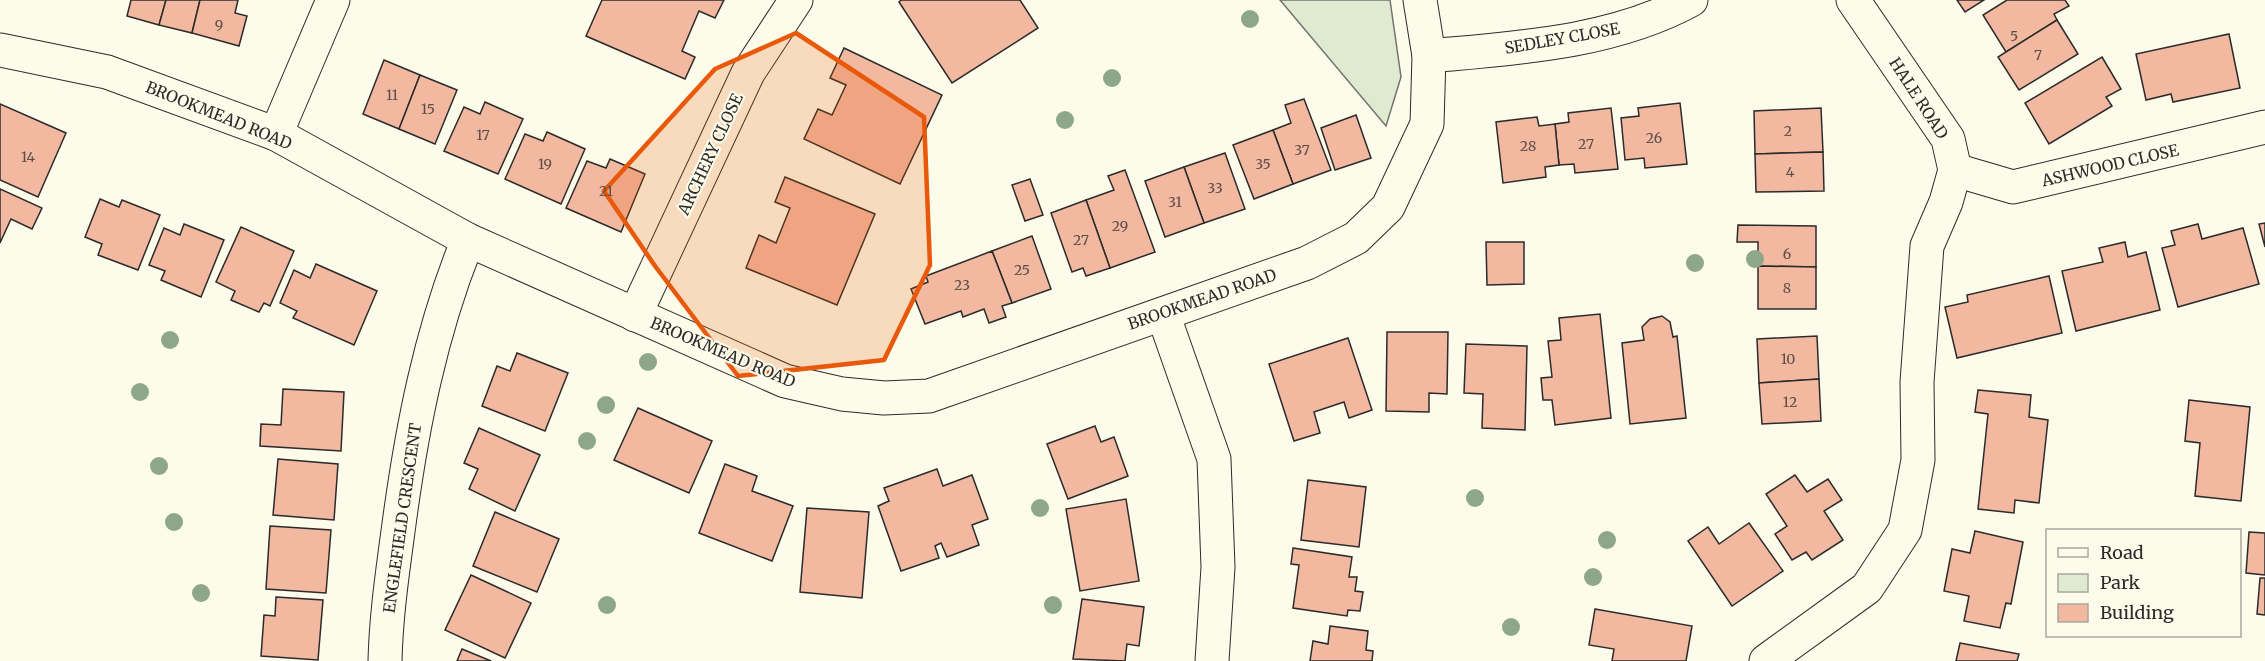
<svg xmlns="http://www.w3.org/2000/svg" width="2265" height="661" font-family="Merriweather,serif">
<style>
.green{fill:#deebd1;stroke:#74746e;stroke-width:1.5}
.building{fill:#f2b8a0;stroke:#2b2b2b;stroke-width:1.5}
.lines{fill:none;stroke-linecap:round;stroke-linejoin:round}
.minor-casing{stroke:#2b2b2b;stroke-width:35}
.minor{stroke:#fdfbea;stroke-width:33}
.tree{fill:#8ea78a}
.marked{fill:#e8590c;fill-opacity:0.2;stroke:#e8590c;stroke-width:4.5;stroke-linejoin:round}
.labels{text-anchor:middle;stroke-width:4.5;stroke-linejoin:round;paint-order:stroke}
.number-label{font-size:14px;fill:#5d4e48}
.street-label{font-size:16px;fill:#2b2b2b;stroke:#fdfbea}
</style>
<rect width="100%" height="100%" fill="#fdfbea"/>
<!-- green -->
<path class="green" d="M1280,0H1390L1401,77L1386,126Z"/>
<!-- building -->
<g class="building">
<path d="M131,0H166L159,25L127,16Z"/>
<path d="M166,0H200L192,33L159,25Z"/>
<path d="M200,0H238L235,13L247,16L239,46L192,33Z"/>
<path d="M602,0H724L715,18L699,11L682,51L695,57L685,79L586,36Z"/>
<path d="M901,0H1020L1038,28L952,83L899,2Z"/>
<path d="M1957,0H1984L1965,12Z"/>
<path d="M2007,0H2065L2069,6L2054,14L2057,20L2006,52L1983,15Z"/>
<path d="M2057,20L2078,54L2019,90L1998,57Z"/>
<path d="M2229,34L2240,88L2173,102L2171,94L2146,100L2136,54Z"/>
<path d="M844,48L942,95L900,184L804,139L818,109L832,115L846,85L830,78Z"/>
<path d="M2102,57L2121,89L2106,97L2112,106L2049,144L2025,103Z"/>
<path d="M384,60L420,75L399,129L363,114Z"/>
<path d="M420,75L457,90L435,144L399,129Z"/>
<path d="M1304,99L1331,170L1293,184L1273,130L1291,123L1285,105Z"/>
<path d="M485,102L523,119L498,174L444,151L464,107L480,114Z"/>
<path d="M1680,103L1687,164L1645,168L1644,158L1625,160L1621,118L1639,116L1638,108Z"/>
<path d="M0,104L66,133L38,197L0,180Z"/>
<path d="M1611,108L1618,169L1575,173L1574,164L1559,165L1555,124L1569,122L1568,113Z"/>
<path d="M1821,108L1823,152L1755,154L1754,111Z"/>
<path d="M1356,115L1371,158L1335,170L1321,128Z"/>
<path d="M1537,117L1539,126L1555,124L1559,165L1545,167L1546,177L1503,183L1496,122Z"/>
<path d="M1273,130L1293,184L1254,199L1233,145Z"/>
<path d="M547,132L585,149L561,204L505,179L525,134L543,141Z"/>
<path d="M1823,152L1824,191L1756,192L1755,154Z"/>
<path d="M1225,153L1245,209L1204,223L1184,167Z"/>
<path d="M610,159L645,174L621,232L566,208L587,161L606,168Z"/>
<path d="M1184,167L1204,223L1165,237L1145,181Z"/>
<path d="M1125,170L1155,252L1110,268L1086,200L1114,190L1108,176Z"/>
<path d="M785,177L875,214L837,305L746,268L759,235L776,243L790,208L775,202Z"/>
<path d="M1030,179L1043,215L1025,221L1012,185Z"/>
<path d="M0,189L42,208L32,229L11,219L0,243Z"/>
<path d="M100,199L119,207L122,200L160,215L138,270L98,255L102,244L85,237Z"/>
<path d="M1086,200L1110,268L1086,276L1083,268L1072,272L1051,213Z"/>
<path d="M2265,223V247L2259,224Z"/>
<path d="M184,224L224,240L201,297L161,280L165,271L149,265L164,228L180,235Z"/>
<path d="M2198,224L2202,239L2243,228L2259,284L2178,307L2162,248L2175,245L2171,231Z"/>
<path d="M1738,225L1816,226V267L1758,266V242H1737Z"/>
<path d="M241,227L294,251L270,306L264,303L259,312L231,300L235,291L216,282Z"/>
<path d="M1032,236L1051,289L1012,303L992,251Z"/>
<path d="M1486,242H1524V284L1487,285Z"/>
<path d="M2125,242L2128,257L2146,252L2160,310L2076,331L2062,271L2103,262L2099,248Z"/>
<path d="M992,251L1012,303L1002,306L1006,317L989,323L984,309L963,317L961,311L925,324L911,289L928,282L926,276Z"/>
<path d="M316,264L377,291L354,345L293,318L297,311L280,303L294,270L310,278Z"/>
<path d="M1758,266L1816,267V309H1758Z"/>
<path d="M2049,276L2062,333L1957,358L1945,307L1968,302L1967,295Z"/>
<path d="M1600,314L1611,418L1555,425L1552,400H1543L1541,378L1552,377L1548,341L1561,340L1559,318Z"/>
<path d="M1662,316L1670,322L1673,337L1677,336L1686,418L1630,424L1622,343L1644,340L1642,327L1650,319Z"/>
<path d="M1387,332H1448L1447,394L1429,393V412L1386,411Z"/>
<path d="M1817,336L1819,379L1759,383L1757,339Z"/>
<path d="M1348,338L1372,410L1349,418L1344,402L1314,412L1320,433L1294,441L1269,364Z"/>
<path d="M1466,344L1527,346L1525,430L1482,428L1483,394L1464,393Z"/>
<path d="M517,353L568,373L545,431L482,406L497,366L510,371Z"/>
<path d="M1819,379L1821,421L1762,424L1759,383Z"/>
<path d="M283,389L344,392L341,451L260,446L261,424L281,425Z"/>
<path d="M1978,390L2031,395L2029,417L2048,420L2039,503L2015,500L2014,513L1978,509L1988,414L1975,412Z"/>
<path d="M2189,400L2250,407L2241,501L2195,496L2200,443L2185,441Z"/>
<path d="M638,408L712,441L689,493L614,460Z"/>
<path d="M1095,426L1101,442L1114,437L1128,476L1068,499L1047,444Z"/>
<path d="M479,428L540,455L515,511L469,489L478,469L464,463Z"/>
<path d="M278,459L338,464L334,520L273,515Z"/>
<path d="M725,464L757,476L752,491L793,506L772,561L699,533Z"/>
<path d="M937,469L943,486L972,475L988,519L972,525L979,545L947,557L941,543L935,546L939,558L901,571L878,506L889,501L884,488Z"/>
<path d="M1795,475L1807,492L1828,479L1842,500L1824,511L1843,540L1812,560L1806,552L1792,560L1775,534L1787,526L1766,494Z"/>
<path d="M1308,480L1366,487L1359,547L1301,540Z"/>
<path d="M1126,499L1139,581L1080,591L1066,509Z"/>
<path d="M807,508L869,512L862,598L800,592Z"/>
<path d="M495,512L559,539L537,592L473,566Z"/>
<path d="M1749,523L1783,571L1732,606L1688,541L1708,527L1719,544Z"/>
<path d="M270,526L331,530L326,593L266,589Z"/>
<path d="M1975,531L2023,542L2011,604L2006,603L2000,628L1964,621L1969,596L1944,591L1952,549L1970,553Z"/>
<path d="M2249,532L2265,533V575L2246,573Z"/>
<path d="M1293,548L1352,557L1349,577H1357L1355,591L1363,592L1360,611L1348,610L1347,616L1293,608L1299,565L1291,564Z"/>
<path d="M471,575L531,603L505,658L445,630Z"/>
<path d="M2260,578H2265V615L2257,614Z"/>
<path d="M276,597L323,600L318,660L261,656L264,615L275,616Z"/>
<path d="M1082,599L1144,607L1139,646L1127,644L1125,661L1073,659Z"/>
<path d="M1595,609L1692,626L1686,661H1612L1614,649L1589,645Z"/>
<path d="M1330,626L1368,631L1366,650L1373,651L1372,661H1310L1313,641L1328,644Z"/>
<path d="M1960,643L2019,654L2017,661H1956Z"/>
<path d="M462,649L491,661H457Z"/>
</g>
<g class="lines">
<!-- minor casing -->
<g class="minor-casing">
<g id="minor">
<path d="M0,50L107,72L276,134L468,240L785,381L842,394L884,398L929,396L1307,263L1356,238L1388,207L1427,124L1429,56L1420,0"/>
<path d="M1429,56C1517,48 1612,43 1691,0"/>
<path d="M276,134L333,0"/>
<path d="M1955,170L2013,187L2265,127"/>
<path d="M1163,314L1214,459L1218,567L1212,661"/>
<path d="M635,315L748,73L796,0"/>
<path d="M385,661C386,615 393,569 399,524C412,427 431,330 468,240"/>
<path d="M1766,661L1867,588L1905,530L1918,460L1917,382L1927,246L1946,202L1955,170L1948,139L1853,0"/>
</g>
</g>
<!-- minor -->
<use href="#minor" class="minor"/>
</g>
<!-- trees -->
<g class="tree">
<circle cx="1250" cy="19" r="9"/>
<circle cx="1112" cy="78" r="9"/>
<circle cx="1065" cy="120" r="9"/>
<circle cx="1755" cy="259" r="9"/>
<circle cx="1695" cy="263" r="9"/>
<circle cx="170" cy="340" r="9"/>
<circle cx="648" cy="362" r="9"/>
<circle cx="140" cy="392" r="9"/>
<circle cx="606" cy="405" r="9"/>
<circle cx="587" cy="441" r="9"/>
<circle cx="159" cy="466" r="9"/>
<circle cx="1475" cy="498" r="9"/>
<circle cx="1040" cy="508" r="9"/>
<circle cx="174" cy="522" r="9"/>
<circle cx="1607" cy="540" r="9"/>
<circle cx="1593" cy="577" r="9"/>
<circle cx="201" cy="593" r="9"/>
<circle cx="607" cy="605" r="9"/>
<circle cx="1053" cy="605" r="9"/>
<circle cx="1511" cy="627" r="9"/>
</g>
<!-- marked area -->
<path class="marked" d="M796,33L924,117L930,265L884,360L738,376L655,266L604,191L715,69Z"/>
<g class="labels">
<!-- number labels -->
<g class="number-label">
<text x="219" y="30">9</text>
<text x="2014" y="41">5</text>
<text x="2038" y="60">7</text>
<text x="392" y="100">11</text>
<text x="428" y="114">15</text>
<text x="1788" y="136">2</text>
<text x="483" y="140">17</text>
<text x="1654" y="143">26</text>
<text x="1586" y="149">27</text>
<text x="1528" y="151">28</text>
<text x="1302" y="155">37</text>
<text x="28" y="162">14</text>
<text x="545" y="169">19</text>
<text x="1263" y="169">35</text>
<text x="1790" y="177">4</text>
<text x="1215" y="193">33</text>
<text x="606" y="196">21</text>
<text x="1175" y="207">31</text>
<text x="1120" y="231">29</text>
<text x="1081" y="245">27</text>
<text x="1787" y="259">6</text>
<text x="1022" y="275">25</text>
<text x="962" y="290">23</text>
<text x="1787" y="293">8</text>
<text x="1788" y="364">10</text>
<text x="1790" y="407">12</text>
</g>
<!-- street labels -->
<g class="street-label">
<text transform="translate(1562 38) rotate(-10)" y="6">SEDLEY CLOSE</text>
<text transform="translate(1919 98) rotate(57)" y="6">HALE ROAD</text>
<text transform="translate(219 115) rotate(22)" y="6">BROOKMEAD ROAD</text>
<text transform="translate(710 154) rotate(-65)" y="6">ARCHERY CLOSE</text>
<text transform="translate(2110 165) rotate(-13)" y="6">ASHWOOD CLOSE</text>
<text transform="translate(1202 299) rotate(-19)" y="6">BROOKMEAD ROAD</text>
<text transform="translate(723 352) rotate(23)" y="6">BROOKMEAD ROAD</text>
<text transform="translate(402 518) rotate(-82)" y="6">ENGLEFIELD CRESCENT</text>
</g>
</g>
<!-- legend -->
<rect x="2046" y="529" width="195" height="108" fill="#fdfbea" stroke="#a9a89e" stroke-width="1.5"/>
<rect x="2058" y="548" width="30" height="9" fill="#fdfbea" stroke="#a9a89e" stroke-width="1.5"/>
<text x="2100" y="559" font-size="18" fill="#2b2b2b">Road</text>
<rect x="2058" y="574" width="30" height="18" fill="#deebd1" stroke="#a9a89e" stroke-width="1.5"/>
<text x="2100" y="589" font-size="18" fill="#2b2b2b">Park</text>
<rect x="2058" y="604" width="30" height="18" fill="#f2b8a0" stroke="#a9a89e" stroke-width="1.5"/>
<text x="2100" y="619" font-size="18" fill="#2b2b2b">Building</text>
</svg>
